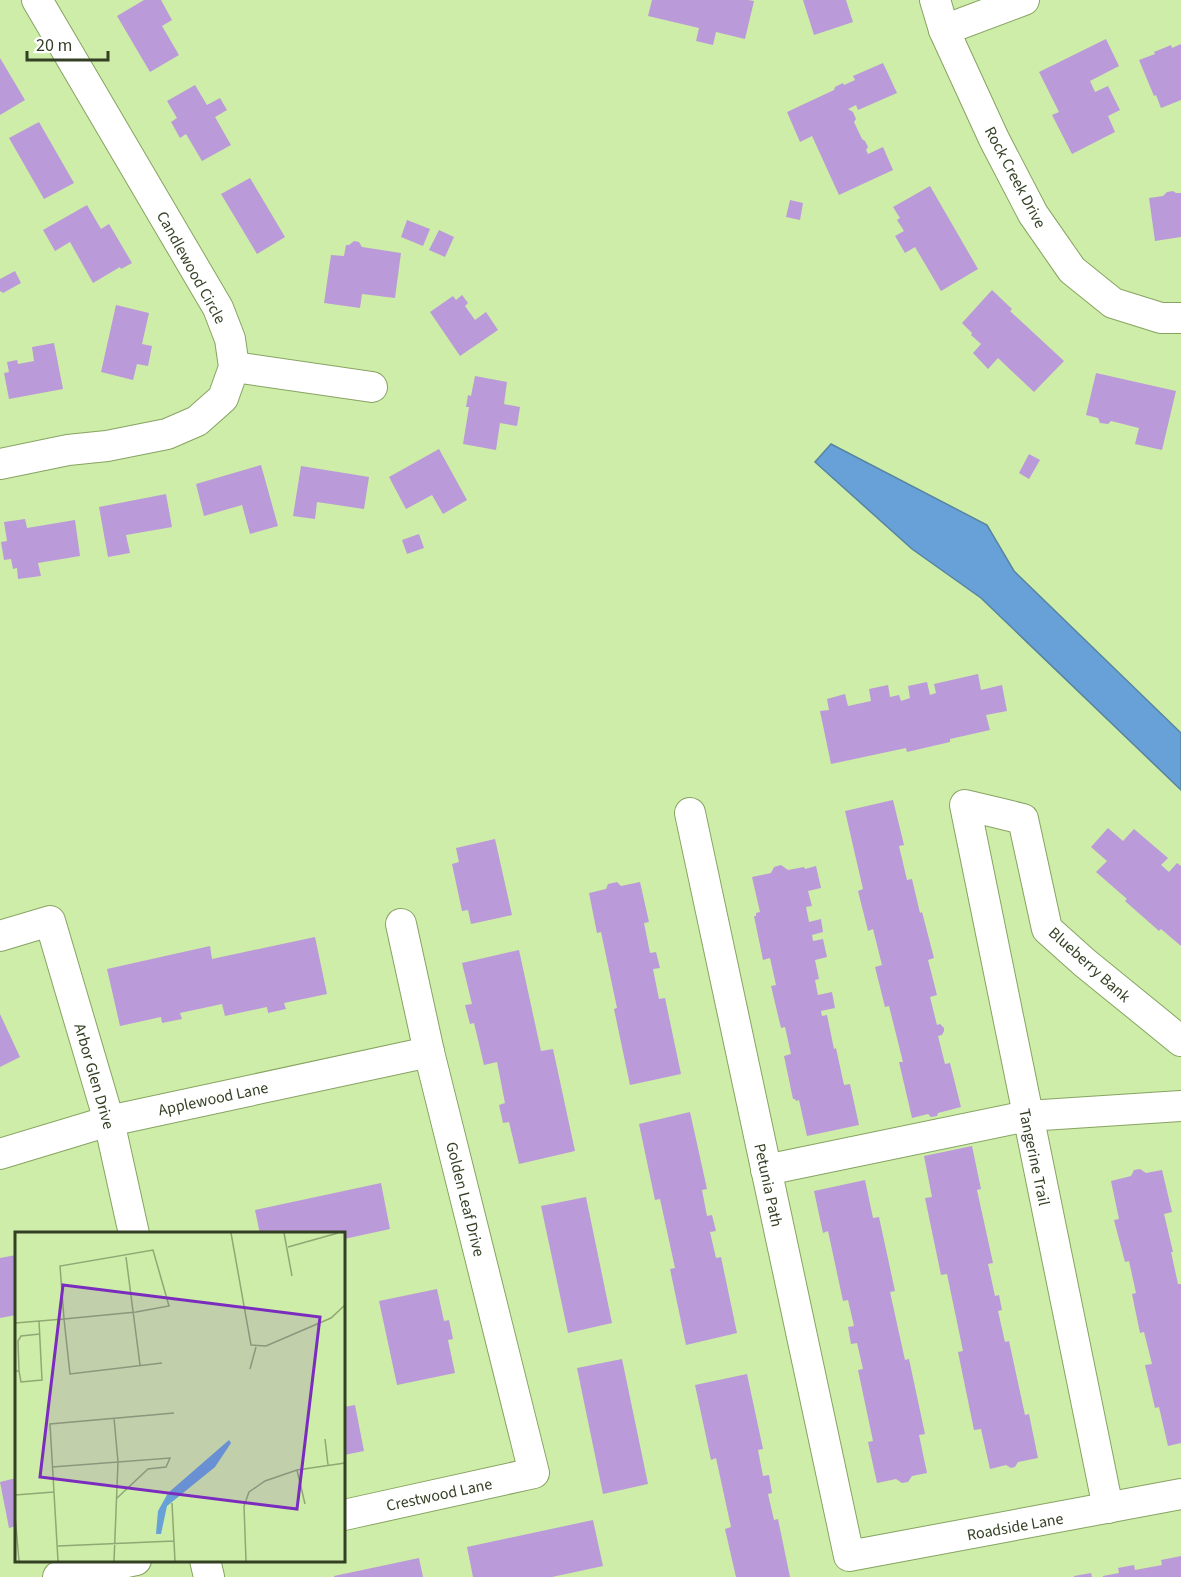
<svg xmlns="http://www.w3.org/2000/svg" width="1181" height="1577" font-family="'Source Sans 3',sans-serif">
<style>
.water{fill:#67a1d7;stroke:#5884a1;stroke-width:1.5}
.building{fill:#bb9ad9}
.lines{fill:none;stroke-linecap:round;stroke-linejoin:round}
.minor-casing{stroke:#87a362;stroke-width:32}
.minor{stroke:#fff;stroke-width:30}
.labels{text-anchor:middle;stroke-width:5;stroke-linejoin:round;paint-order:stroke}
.street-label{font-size:16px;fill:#344024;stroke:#fff}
.inset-road{fill:none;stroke:#90a873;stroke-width:1.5}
.view{fill:#7b2cbf;fill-opacity:0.15;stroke:#7b2cbf;stroke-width:3}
.inset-edge{fill:none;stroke:#344024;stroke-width:3}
</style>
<rect width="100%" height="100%" fill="#ceeda8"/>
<!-- water -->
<path class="water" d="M831,444L987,525L1014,571L1181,733V790L981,598L912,549L815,462Z"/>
<!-- building -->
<g class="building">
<path d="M144,0H161L172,20L162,26L179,55L150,72L117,16Z"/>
<path d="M652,0H748L754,1L745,39L716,32L713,45L696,41L699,28L648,16Z"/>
<path d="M803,0H846L853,22L814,35Z"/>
<path d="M1106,39L1119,66L1090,81L1095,92L1108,86L1120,110L1108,116L1115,132L1072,154L1052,115L1059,112L1039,72Z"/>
<path d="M1181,44V100L1161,108L1156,95L1154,96L1139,60L1155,54L1154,52L1171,45L1172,48Z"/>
<path d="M0,58L25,100L0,115Z"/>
<path d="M883,63L897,93L858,110L856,105L848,109L853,112L856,119L854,122L862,139L865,141L868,147L866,150L868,154L883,147L893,170L839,195L812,136L800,142L787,112L834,90L835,87L843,83L844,85L855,80L853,76Z"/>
<path d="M195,85L207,105L220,98L227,110L215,117L231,145L202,161L186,134L180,138L171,122L177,118L167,101Z"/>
<path d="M39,122L74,183L44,199L9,138Z"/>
<path d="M250,178L285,237L257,254L221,194Z"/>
<path d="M930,186L978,269L941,291L915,247L905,253L895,236L904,231L897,220L900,218L893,207Z"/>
<path d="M1173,191L1176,193H1181V237L1155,241L1149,198L1163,196L1167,192Z"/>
<path d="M790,200L803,203L800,220L786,217Z"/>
<path d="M87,205L101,229L109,224L132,263L121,269L120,267L93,283L70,242L55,251L43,230Z"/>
<path d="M407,220L430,229L423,246L401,237Z"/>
<path d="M439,230L454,237L445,257L429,250Z"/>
<path d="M354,241L359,242L362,247L401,253L395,298L362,294L360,308L324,303L331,255L344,256L346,245H349Z"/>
<path d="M15,271L21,283L3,293L0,291V279Z"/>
<path d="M992,290L1012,309L1010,311L1064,361L1034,392L998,358L988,369L973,353L981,344L971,335L972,333L962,323Z"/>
<path d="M462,295L468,303L465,306L475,320L486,312L498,330L460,356L430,312L453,296L456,300Z"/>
<path d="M116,305L149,313L142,344L152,346L148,366L137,364L133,380L101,372Z"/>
<path d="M54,343L63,389L9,399L4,373L9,372L7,362L17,360L18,364L34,361L32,347Z"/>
<path d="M1096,373L1176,391L1162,450L1135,444L1139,428L1111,421L1108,424L1100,423L1098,418L1086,415Z"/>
<path d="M475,376L507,382L504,404L520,407L517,426L500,423L496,450L463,444L469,407H466L468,395L471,396Z"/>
<path d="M439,449L467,500L443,514L432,495L406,509L389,477Z"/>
<path d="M1029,454L1040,460L1029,479L1019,473Z"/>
<path d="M261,465L278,526L250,534L242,505L204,516L196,484Z"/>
<path d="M301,466L369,477L364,509L317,502L315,519L293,516Z"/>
<path d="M166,494L172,527L126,535L130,553L108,557L99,507Z"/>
<path d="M25,519L27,528L75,520L80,556L38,563L41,576L18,579L17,568L13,569L11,559L4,560L1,542L7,541L4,522Z"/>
<path d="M419,534L424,548L407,554L402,540Z"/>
<path d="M978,674L981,690L1002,685L1007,711L986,715L990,730L950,739V742L907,752L906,748L831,764L820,711L829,710L827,699L845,694L848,706L871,701L869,689L888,685L890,697L899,695L901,701L910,698L908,686L927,682L930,695L936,693L934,684Z"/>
<path d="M893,800L904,845L899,846L907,880L912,879L920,913L922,912L934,958L928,960L937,995L930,997L937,1025L940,1024L944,1028V1031L942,1035L938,1036L945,1064L950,1063L961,1107L938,1113L937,1116L931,1117L928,1114L912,1118L899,1062H903L889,1006L885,1007L875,967L882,965L873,929L868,931L858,891L863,889L845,811Z"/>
<path d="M1108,828L1123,841L1134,829L1168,858L1161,865L1169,872L1177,863L1181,866V946L1161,929L1159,931L1125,901L1127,899L1096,872L1107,861L1091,847Z"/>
<path d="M495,839L512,915L471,924L468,910L462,911L452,864L459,862L456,848Z"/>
<path d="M781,865L788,870L804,867L805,869L816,866L821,888L808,891L812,906L806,907L809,922L821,919L823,932L812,935L813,941L823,939L827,957L815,960L819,979L815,980L818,995L832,992L835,1008L821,1011L822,1016L827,1015L834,1049L836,1048L844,1085L850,1084L859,1125L807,1136L799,1100L796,1101L795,1099H793L784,1056L791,1054L785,1027L781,1028L771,986L776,985L770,958L763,960L754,916H756V913L760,912L752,877L771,873L774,867Z"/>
<path d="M617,882L621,886L640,882L649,922L644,923L650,953L656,952L660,968L653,969L659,999L665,998L681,1074L630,1085L614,1009L617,1008L601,932L597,933L589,893L606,889L608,884Z"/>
<path d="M315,937L327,994L284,1003L286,1009L268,1013L267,1007L225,1016L222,1004L180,1013L182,1019L162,1023L161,1017L120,1026L107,969L210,946L212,959Z"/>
<path d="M519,950L541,1051L553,1049L575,1151L519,1164L509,1122L503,1123L499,1105L505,1103L497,1062L484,1065L474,1023L470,1024L465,1005L472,1004L462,963Z"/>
<path d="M0,1014L20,1057L0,1067Z"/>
<path d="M690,1112L707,1189L702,1190L707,1216L712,1215L716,1231L710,1232L716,1258L721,1257L737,1333L686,1345L670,1269L675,1268L660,1199L655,1200L639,1124Z"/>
<path d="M972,1146L981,1189L977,1190L993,1263L988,1264L995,1296L999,1295L1002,1310L998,1311L1005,1342L1009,1341L1025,1415L1029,1414L1038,1458L1018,1462L1015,1467L1011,1468L1006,1465L990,1469L981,1429L974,1430L958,1352L963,1351L947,1274L941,1275L925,1198L932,1197L924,1156Z"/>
<path d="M1140,1169L1146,1173L1162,1170L1172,1212L1164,1214L1173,1252H1171L1178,1284H1181V1443L1168,1446L1159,1407L1155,1408L1145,1365L1152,1364L1144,1332L1140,1333L1132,1294L1136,1293L1129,1261L1125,1262L1114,1220L1119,1219L1111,1181L1131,1176L1134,1170Z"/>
<path d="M865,1180L873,1218L879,1217L895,1291L890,1292L905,1360L909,1359L925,1434L919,1435L927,1473L912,1476L908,1482L902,1483L896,1479L877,1483L868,1442L873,1441L858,1370L863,1369L857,1343L851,1344L848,1327L854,1326L848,1300L843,1301L828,1231L823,1233L814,1191Z"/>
<path d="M381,1183L390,1229L344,1239V1234H260L255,1210Z"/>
<path d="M586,1197L612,1323L568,1333L541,1206Z"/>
<path d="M16,1255V1315L0,1318V1258Z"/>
<path d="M437,1289L444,1321L449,1320L453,1339L448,1340L455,1373L397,1385L379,1301Z"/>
<path d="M622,1359L648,1484L603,1494L577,1368Z"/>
<path d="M747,1374L763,1449L758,1450L763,1476L769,1475L772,1493L768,1494L774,1520L778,1519L790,1577H736L725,1529L731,1527L716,1458L711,1460L695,1385Z"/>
<path d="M355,1405L364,1451L344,1455V1407Z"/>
<path d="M16,1478V1526L9,1528L0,1482Z"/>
<path d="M593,1520L603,1566L552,1577H473L467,1547Z"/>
<path d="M1181,1556V1577H1103V1576L1119,1573L1118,1568L1134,1565L1135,1570L1162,1565L1161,1560Z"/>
<path d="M419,1558L423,1577H334V1576Z"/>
<path d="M1091,1573L1092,1577H1074V1576Z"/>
</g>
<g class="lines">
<!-- minor casing -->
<g class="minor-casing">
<g id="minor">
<path d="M935,0L944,30L994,139L1033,214L1072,270L1113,303L1161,318H1181"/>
<path d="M944,30L1024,0"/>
<path d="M234,367L372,387"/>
<path d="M0,464L68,450L107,446L167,434L197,421L223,398L234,367L230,339L218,308L37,0"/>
<path d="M690,813L849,1556L1181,1494"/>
<path d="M0,936L50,921L109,1121L134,1234"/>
<path d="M0,1154L109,1121L429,1052"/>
<path d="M766,1170L1027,1116L1181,1106"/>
<path d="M1108,1508L965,805L1023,819L1047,929L1085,963L1181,1041"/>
<path d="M344,1515L534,1473L429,1052L401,924"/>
<path d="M205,1560L209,1577"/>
<path d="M58,1577L136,1560"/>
</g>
</g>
<!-- minor -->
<use href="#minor" class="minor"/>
</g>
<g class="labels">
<!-- street labels -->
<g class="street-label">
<text transform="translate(1016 177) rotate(62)" y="6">Rock Creek Drive</text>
<text transform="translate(192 267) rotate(61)" y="6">Candlewood Circle</text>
<text transform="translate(1090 964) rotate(42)" y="6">Blueberry Bank</text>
<text transform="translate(95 1076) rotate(74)" y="6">Arbor Glen Drive</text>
<text transform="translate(213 1098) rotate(-12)" y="6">Applewood Lane</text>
<text transform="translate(1035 1157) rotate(78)" y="6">Tangerine Trail</text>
<text transform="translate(769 1185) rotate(78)" y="6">Petunia Path</text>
<text transform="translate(466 1199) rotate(76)" y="6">Golden Leaf Drive</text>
<text transform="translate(439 1494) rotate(-12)" y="6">Crestwood Lane</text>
<text transform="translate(1015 1526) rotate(-10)" y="6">Roadside Lane</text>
</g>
</g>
<!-- overview -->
<g transform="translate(15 1232)">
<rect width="330" height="330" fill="#ceeda8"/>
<path d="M214,208L216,211L200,235L152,274L146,302H141L143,279L153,261Z" fill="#67a1d7"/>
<path class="inset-road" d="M216,1L236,113L251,114L316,86L330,73M269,1L277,44M273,15L323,1M111,25L125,133M0,91L49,87L121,80L154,74L138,18L45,34L49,87L55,142L147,131M235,137L241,115M0,139H4L6,150L27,148L24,89M4,139L3,109L6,104L25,102M310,207L313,233M37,235L155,226L151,235L133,237L101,267M282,238L290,272M0,263L39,260M157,271L160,329M0,283L4,329M43,314L159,309M43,329L35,192L159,181M99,329L103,230L99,186M231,329L229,274L234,260L250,249L282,238L330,231"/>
<path class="view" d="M48,53L305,85L282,277L25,245Z"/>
<rect width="330" height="330" class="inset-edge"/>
</g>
<!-- scale -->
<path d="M27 51v9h81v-9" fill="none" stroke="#344024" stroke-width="3"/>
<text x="36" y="51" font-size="18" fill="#344024" stroke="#ffffff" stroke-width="4.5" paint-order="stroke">20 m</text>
</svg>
